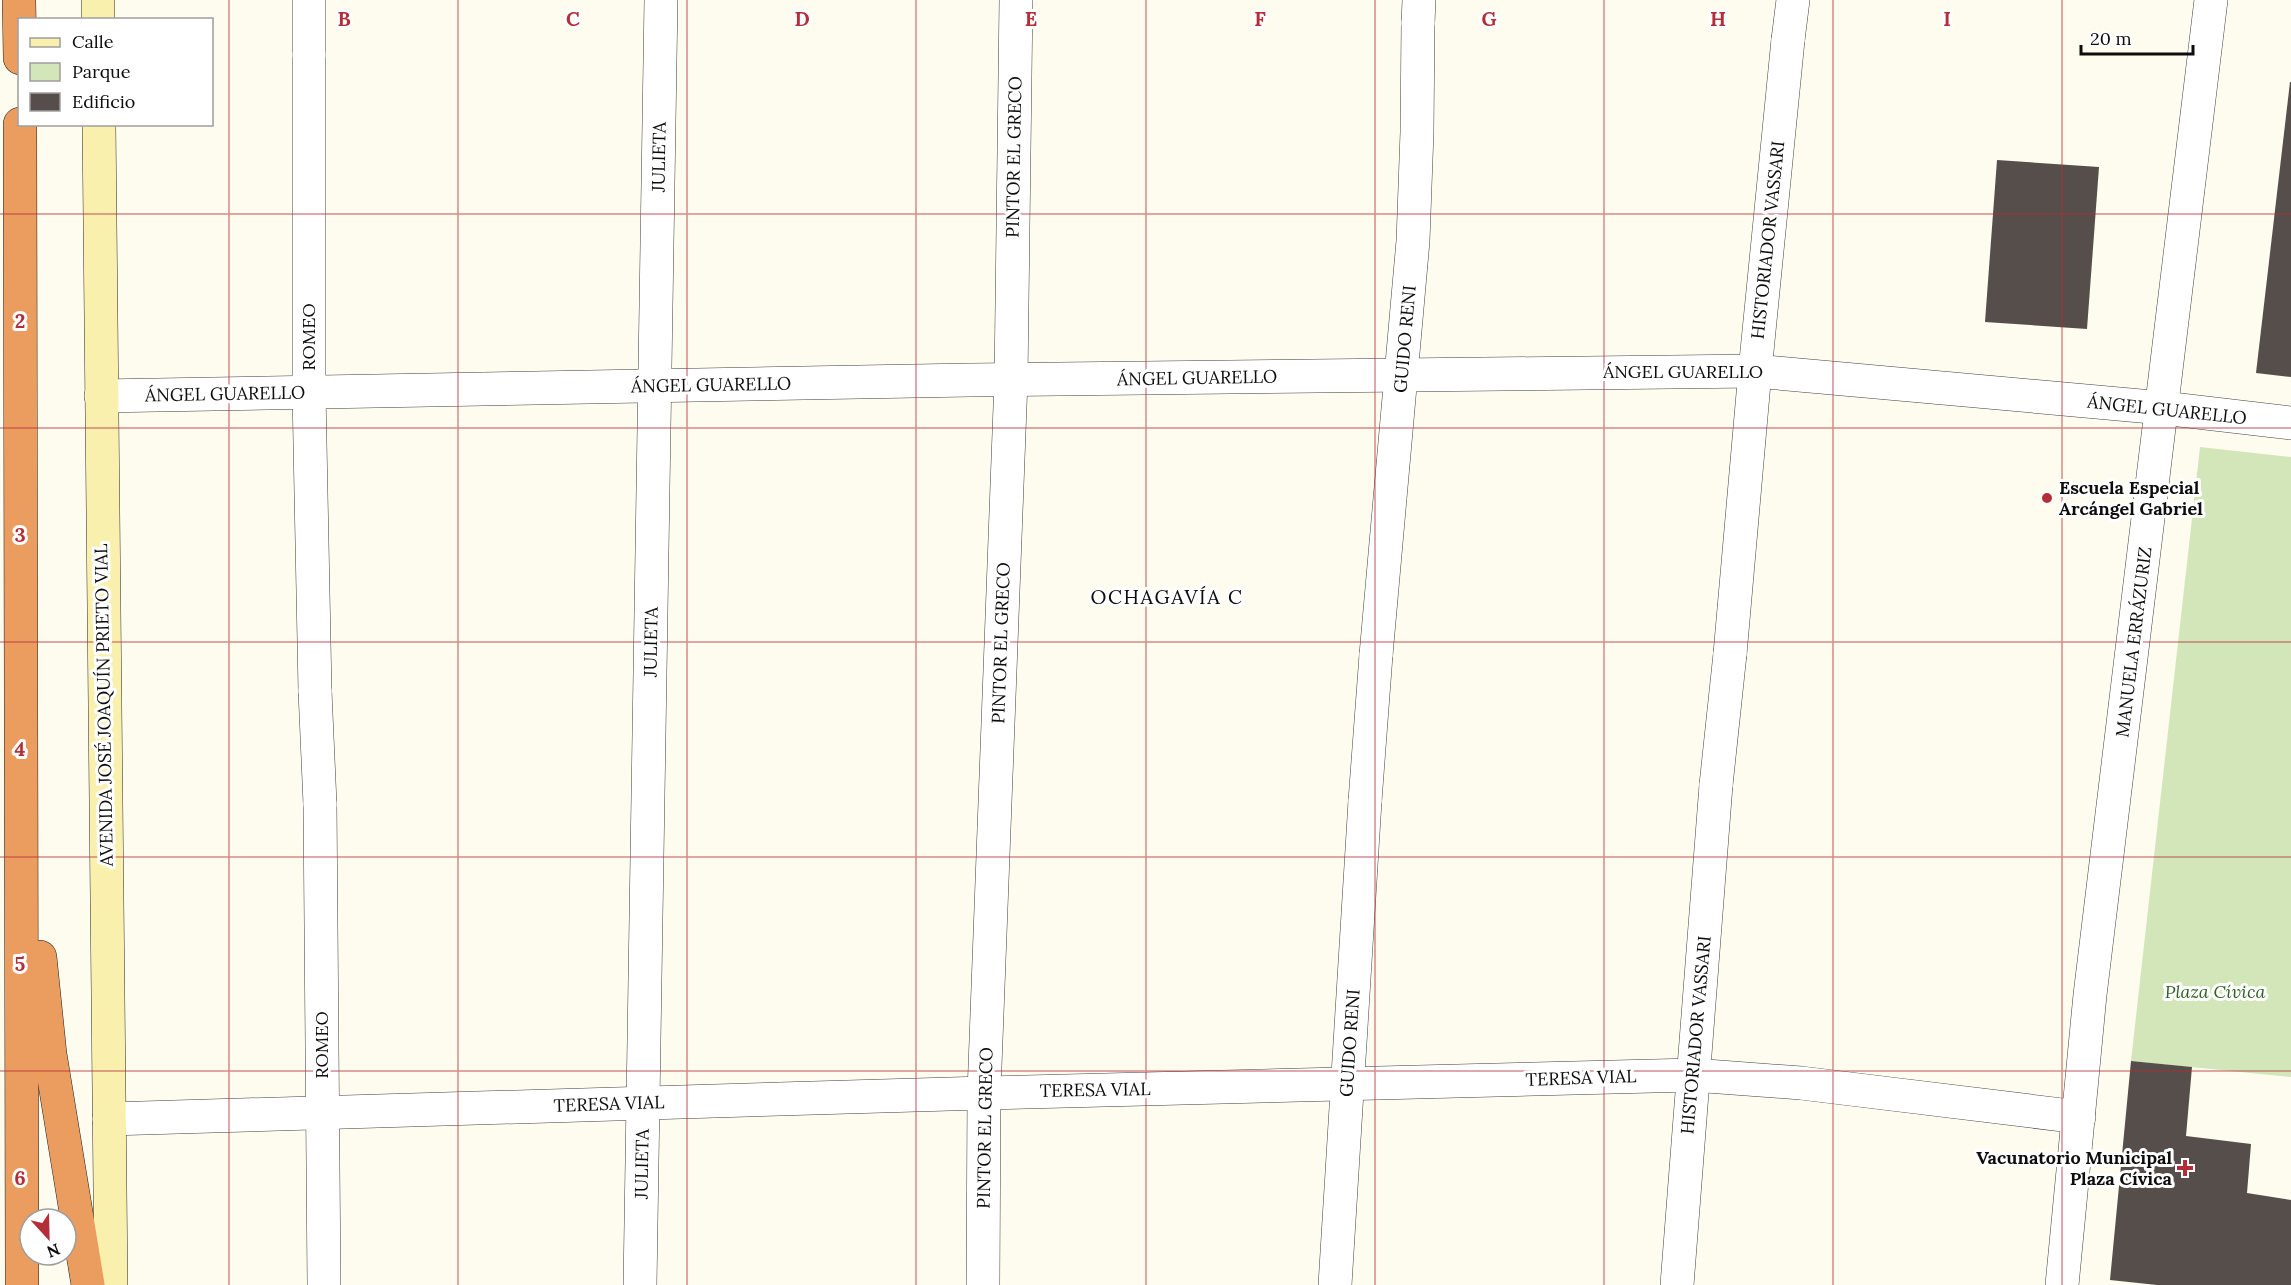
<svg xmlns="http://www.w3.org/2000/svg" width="2291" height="1285" font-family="Lora,serif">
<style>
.green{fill:#d2e6ba}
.building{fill:#554e4a}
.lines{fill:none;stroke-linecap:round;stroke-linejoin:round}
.pedestrian-casing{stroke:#404040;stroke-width:34}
.minor-casing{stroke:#404040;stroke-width:34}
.secondary-casing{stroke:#2f2f2f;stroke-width:34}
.motorway-casing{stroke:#1e1e1e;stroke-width:34}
.pedestrian{stroke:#fff;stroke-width:33}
.minor{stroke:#fff;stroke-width:33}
.secondary{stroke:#faf0ae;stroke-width:33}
.motorway{stroke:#eb9d60;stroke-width:33}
.grid{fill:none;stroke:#b42e37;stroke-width:1.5;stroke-opacity:0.55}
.poi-dot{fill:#b42e37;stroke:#fff;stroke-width:2}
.labels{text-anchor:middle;stroke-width:6;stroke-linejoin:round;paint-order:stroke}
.street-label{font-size:18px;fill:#0d0d0d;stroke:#fff}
.poi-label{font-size:18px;font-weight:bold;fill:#0d0d0d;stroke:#fff;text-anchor:start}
.park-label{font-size:18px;font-style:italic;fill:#306122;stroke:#fff}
.neighbourhood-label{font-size:20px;letter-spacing:1.5px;fill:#0d0d0d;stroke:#fff}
.grid-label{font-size:20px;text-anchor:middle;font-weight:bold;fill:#b42e37;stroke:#fff;stroke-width:6;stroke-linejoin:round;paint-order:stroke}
</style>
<rect width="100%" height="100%" fill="#fefbef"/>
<!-- green -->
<path class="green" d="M2200,447L2291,457V1077L2131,1061Z"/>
<!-- building -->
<g class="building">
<path d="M2290,82H2291V377L2256,373Z"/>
<path d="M1997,160L2099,167L2087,329L1985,322Z"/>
<path d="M2131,1061L2192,1067L2186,1136L2251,1144L2247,1193L2291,1200V1285H2157L2110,1280Z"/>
</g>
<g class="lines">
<!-- pedestrian casing -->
<g class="pedestrian-casing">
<g id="pedestrian">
<path d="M1418,23L1419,0"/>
<path d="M1788,40L1793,0"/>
<path d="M309,55V0"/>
<path d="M315,691L320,804"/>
<path d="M1716,785L1730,654"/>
<path d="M1365,801L1376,655"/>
</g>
</g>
<!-- minor casing -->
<g class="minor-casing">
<g id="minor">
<path d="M309,55V393L315,691"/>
<path d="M101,396L970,380L1755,371L2163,408L2291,423"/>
<path d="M1730,654L1755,371L1788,40"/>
<path d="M1376,655L1413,241L1417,132L1418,23"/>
<path d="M320,804L324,1285"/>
<path d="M109,1119L984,1093L1693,1075L1801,1083L2079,1117"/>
<path d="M640,1285L661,0"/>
<path d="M983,1285L984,1093L1011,380L1016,0"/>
<path d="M1335,1285L1365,801"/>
<path d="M1677,1285L1716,785"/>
<path d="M2062,1285L2090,995L2211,0"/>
</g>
</g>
<!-- secondary casing -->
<g class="secondary-casing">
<g id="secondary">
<path d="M98,0V20"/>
<path d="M99,124L111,1285"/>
</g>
</g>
<!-- motorway casing -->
<g class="motorway-casing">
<g id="motorway">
<path d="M19,0L20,58"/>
<path d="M20,124L22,1285"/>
<path d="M40,957L50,1054L88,1285"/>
</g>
</g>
<!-- pedestrian -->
<use href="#pedestrian" class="pedestrian"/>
<!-- minor -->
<use href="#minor" class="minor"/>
<!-- secondary -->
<use href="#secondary" class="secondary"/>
<!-- motorway -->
<use href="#motorway" class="motorway"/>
</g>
<!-- grid -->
<path class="grid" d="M229,0V1285M458,0V1285M687,0V1285M916,0V1285M1146,0V1285M1375,0V1285M1604,0V1285M1833,0V1285M2062,0V1285M0,214H2291M0,428H2291M0,642H2291M0,857H2291M0,1071H2291"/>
<!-- markers -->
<g class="poi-dot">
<circle cx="2047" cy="498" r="6"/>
<path d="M2182 1159h6v6h6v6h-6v6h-6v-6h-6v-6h6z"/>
</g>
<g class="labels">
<!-- street labels -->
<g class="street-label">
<text transform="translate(659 157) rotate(-89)" y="6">JULIETA</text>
<text transform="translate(1014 157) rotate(-89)" y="6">PINTOR EL GRECO</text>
<text transform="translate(1768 240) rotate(-84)" y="6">HISTORIADOR VASSARI</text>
<text transform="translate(309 337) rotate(-90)" y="6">ROMEO</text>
<text transform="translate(1405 339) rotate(-85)" y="6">GUIDO RENI</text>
<text x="1683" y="378">ÁNGEL GUARELLO</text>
<text transform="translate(1197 378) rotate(-1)" y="6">ÁNGEL GUARELLO</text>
<text transform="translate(711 385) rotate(-1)" y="6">ÁNGEL GUARELLO</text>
<text transform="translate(225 394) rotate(-1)" y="6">ÁNGEL GUARELLO</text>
<text transform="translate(2167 410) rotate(6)" y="6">ÁNGEL GUARELLO</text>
<text transform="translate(651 642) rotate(-89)" y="6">JULIETA</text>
<text transform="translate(2134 642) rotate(-83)" y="6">MANUELA ERRÁZURIZ</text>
<text transform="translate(1001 643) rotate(-88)" y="6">PINTOR EL GRECO</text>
<text transform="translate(104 705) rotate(-91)" y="6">AVENIDA JOSÉ JOAQUÍN PRIETO VIAL</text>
<text transform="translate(1696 1035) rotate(-85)" y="6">HISTORIADOR VASSARI</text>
<text transform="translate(1350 1043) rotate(-86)" y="6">GUIDO RENI</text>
<text transform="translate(322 1045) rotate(-90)" y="6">ROMEO</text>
<text transform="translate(1581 1078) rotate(-2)" y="6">TERESA VIAL</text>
<text transform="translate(1095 1090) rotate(-1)" y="6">TERESA VIAL</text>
<text transform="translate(609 1104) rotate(-2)" y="6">TERESA VIAL</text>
<text transform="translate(985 1128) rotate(-89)" y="6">PINTOR EL GRECO</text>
<text transform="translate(642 1164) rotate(-89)" y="6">JULIETA</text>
</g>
<!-- poi labels -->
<g class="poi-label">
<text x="2059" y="494">Escuela Especial<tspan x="2059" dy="21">Arcángel Gabriel</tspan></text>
<text x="2172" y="1164" text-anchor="end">Vacunatorio Municipal<tspan x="2172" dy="21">Plaza Cívica</tspan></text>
</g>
<!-- park labels -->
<g class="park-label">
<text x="2215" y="998">Plaza Cívica</text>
</g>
<!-- neighbourhood labels -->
<g class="neighbourhood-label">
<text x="1167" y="604">OCHAGAVÍA C</text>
</g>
</g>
<g class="grid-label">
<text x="344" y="26">B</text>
<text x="573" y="26">C</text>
<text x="802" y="26">D</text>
<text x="1031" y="26">E</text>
<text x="1260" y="26">F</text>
<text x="1489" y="26">G</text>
<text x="1718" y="26">H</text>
<text x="1947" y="26">I</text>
<text x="20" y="328">2</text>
<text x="20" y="542">3</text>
<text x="20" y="756">4</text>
<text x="20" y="971">5</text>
<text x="20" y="1185">6</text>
</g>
<!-- legend -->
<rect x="18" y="18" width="195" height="108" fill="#ffffff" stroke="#9e9e9e" stroke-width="1.5"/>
<rect x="30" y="38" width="30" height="9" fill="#faf0ae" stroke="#9e9e9e" stroke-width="1.5"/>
<text x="72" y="48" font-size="18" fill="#0d0d0d">Calle</text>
<rect x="30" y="63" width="30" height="18" fill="#d2e6ba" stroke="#9e9e9e" stroke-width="1.5"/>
<text x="72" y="78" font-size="18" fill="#0d0d0d">Parque</text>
<rect x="30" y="93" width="30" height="18" fill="#554e4a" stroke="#9e9e9e" stroke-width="1.5"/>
<text x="72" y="108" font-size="18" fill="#0d0d0d">Edificio</text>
<!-- north arrow -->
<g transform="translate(48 1237) rotate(158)"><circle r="28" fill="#ffffff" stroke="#9e9e9e" stroke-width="1.5"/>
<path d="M0-4.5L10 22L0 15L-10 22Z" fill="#b42e37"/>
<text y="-9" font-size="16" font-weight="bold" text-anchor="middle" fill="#0d0d0d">N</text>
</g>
<!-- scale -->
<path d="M2081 45v9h112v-9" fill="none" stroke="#0d0d0d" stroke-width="3"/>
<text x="2090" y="45" font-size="18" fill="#0d0d0d" stroke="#ffffff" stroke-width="4.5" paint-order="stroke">20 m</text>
</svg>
